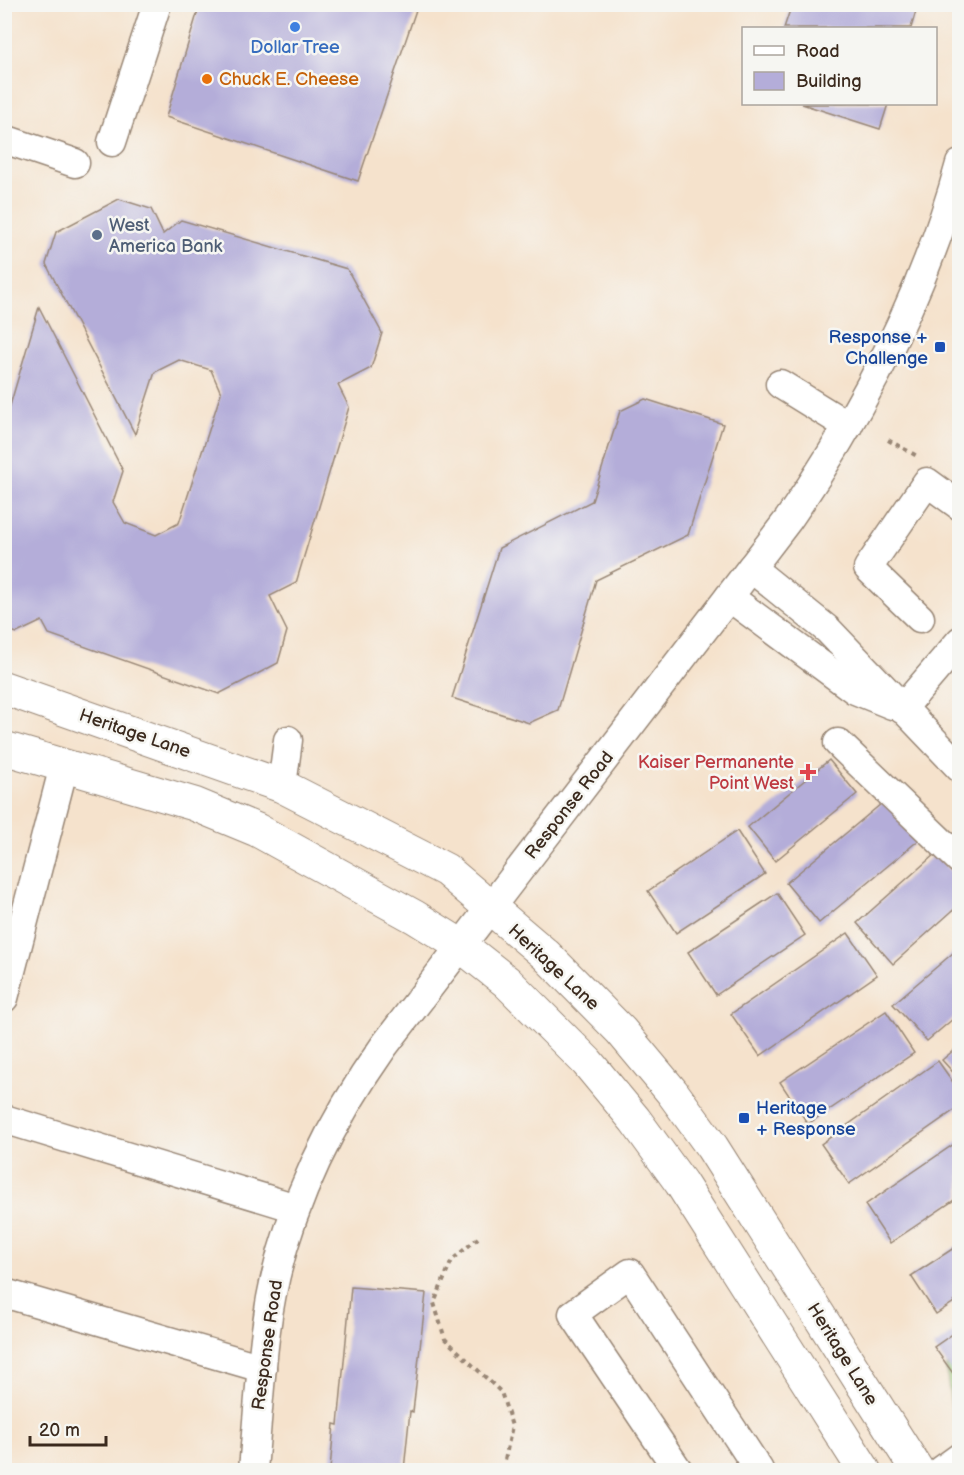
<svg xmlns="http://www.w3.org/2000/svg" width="964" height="1475" font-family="'Balsamiq Sans',sans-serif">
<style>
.green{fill:#a2d17f;stroke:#6e7e4e;stroke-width:1.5}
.building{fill:#b4add9}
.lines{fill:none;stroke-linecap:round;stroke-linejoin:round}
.minor-casing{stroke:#988675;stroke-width:31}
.major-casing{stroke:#988675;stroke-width:35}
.path{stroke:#988675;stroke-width:4;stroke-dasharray:4.5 4.5;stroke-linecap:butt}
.minor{stroke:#fff;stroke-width:28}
.major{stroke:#fff;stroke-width:33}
.shop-dot{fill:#3f7fe0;stroke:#f6f6f2;stroke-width:2}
.food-dot{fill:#e8710a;stroke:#f6f6f2;stroke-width:2}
.service-dot{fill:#5c6f8a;stroke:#f6f6f2;stroke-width:2}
.transit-dot{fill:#1a4fb4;stroke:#f6f6f2;stroke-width:2}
.health-dot{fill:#e0444e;stroke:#f6f6f2;stroke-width:2}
.labels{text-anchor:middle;stroke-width:5;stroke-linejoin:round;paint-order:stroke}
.shop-label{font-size:18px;fill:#366cbe;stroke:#f6f6f2}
.food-label{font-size:18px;fill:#c56008;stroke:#f6f6f2;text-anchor:start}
.service-label{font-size:18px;fill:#4e5e75;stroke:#f6f6f2;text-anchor:start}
.transit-label{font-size:18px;fill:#164399;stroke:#f6f6f2;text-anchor:end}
.street-label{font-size:18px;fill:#3b2a1e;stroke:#f6f6f2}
.health-label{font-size:18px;fill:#be3a42;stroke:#f6f6f2;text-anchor:end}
</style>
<rect width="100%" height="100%" fill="#f6f6f2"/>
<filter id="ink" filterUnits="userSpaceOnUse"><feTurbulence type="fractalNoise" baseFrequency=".0167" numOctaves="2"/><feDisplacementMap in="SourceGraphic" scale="12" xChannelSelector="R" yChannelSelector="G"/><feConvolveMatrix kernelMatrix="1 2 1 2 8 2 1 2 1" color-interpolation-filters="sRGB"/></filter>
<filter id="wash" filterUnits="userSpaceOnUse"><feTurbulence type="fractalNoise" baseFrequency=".008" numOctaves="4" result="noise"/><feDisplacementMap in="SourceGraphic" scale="24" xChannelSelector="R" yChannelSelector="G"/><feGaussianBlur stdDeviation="1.35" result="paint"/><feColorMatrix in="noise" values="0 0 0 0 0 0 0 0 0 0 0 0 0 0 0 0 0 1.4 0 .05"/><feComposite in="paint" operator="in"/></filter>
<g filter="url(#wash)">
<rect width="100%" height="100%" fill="#f5e2cc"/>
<!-- green -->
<path class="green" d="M959,1358V1433L953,1417L946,1367Z"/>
<g id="blocks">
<!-- building -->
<g class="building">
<path d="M200,4H418L358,181L166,117Z"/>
<path d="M792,4H918L911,28H784Z"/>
<path d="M802,104H888L880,129Z"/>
<path d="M119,199L151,209L163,234L181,220L347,269L382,333L371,368L338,385L349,407L296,583L270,596L287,631L278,663L219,694L49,634L42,621L17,633L4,629V426L39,307L123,471L113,502L125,523L156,535L179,523L221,393L211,370L179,360L155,372L135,434L46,264L56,232Z"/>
<path d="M645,399L723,424L688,535L596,580L558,710L529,723L452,698L499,548L592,501L620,411Z"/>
<path d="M829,760L857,794L775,861L748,827Z"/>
<path d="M887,799L920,839L819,923L786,883Z"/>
<path d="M737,831L765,874L676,933L648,891Z"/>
<path d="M935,854L960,881V904L893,964L857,923Z"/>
<path d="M777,893L805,935L716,995L688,952Z"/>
<path d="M848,933L877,975L760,1056L731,1014Z"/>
<path d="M960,947V1013L927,1041L893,1004Z"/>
<path d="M886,1011L914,1053L808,1124L780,1082Z"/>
<path d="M960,1045V1080L942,1060Z"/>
<path d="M938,1061L960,1092V1106L849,1184L821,1144Z"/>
<path d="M960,1140V1196L890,1243L865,1205Z"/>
<path d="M960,1244V1298L936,1314L911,1276Z"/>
<path d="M351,1287L426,1293L413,1412L410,1411L404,1470H330L334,1424L338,1425Z"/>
<path d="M960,1329V1383L934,1347Z"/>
</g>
</g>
</g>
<g filter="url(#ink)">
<use href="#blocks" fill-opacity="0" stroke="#988675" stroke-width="1.5"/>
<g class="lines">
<!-- minor casing -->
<g class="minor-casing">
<g id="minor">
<path d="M4,139L75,163"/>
<path d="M112,142L157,4"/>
<path d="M780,384L848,426"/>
<path d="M751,568L828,630L960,768"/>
<path d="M729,597L855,690L892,705"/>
<path d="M920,618L868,568L927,482L960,506"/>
<path d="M902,709L960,641"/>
<path d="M838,743L960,860"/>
<path d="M282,786L288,740"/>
<path d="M4,998L64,766"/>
<path d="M4,1119L296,1208"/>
<path d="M4,1293L262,1368"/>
<path d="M253,1470C257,1424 260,1376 266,1330C279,1225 324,1131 384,1046L788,520C863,411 925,292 960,164"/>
<path d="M678,1470L573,1314L630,1273L759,1470"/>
<path d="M942,1470L960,1457"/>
</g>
</g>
<!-- major casing -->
<g class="major-casing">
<g id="major">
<path d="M4,688L282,786L446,870L546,955L621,1031L672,1092L712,1147L917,1470"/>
<path d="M4,748L194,804L257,830L415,917L460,945L507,982L587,1062L635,1120L681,1183L864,1470"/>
</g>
</g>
<!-- path -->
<g class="path">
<path d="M955,292L960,294"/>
<path d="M888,440L919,457"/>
<path d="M478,1238L452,1260L434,1303L445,1339L501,1392L512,1426L503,1470"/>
</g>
<!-- minor -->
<use href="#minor" class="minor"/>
<!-- major -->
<use href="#major" class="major"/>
</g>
</g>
<!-- markers -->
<circle class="shop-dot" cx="295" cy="27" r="6"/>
<circle class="food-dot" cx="207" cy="79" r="6"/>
<circle class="service-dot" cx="97" cy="235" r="6"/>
<g class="transit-dot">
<rect x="934" y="341" width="12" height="12" rx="3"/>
<rect x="738" y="1112" width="12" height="12" rx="3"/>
</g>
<path class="health-dot" d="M805 763h6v6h6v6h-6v6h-6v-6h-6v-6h6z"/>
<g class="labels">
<!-- shop labels -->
<g class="shop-label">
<text x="295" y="53">Dollar Tree</text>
</g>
<!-- food labels -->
<g class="food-label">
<text x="219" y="85">Chuck E. Cheese</text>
</g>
<!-- service labels -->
<g class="service-label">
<text x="109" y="231">West<tspan x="109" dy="21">America Bank</tspan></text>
</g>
<!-- transit labels -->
<g class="transit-label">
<text x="928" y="343">Response +<tspan x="928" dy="21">Challenge</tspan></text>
<text x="756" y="1114" text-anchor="start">Heritage<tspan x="756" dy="21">+ Response</tspan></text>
</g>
<!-- street labels -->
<g class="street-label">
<text transform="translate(135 733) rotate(19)" y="6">Heritage Lane</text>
<text transform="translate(569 805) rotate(-52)" y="6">Response Road</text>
<text transform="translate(554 967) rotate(43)" y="6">Heritage Lane</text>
<text transform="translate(267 1345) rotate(-82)" y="6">Response Road</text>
<text transform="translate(843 1354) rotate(58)" y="6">Heritage Lane</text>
</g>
<!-- health labels -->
<g class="health-label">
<text x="794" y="768">Kaiser Permanente<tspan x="794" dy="21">Point West</tspan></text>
</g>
</g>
<!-- margin -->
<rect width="964" height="1475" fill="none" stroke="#f6f6f2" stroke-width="24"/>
<!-- legend -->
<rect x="742" y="27" width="195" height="78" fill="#f6f6f2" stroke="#aba49d" stroke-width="1.5"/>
<rect x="754" y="46" width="30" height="9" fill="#ffffff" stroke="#aba49d" stroke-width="1.5"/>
<text x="796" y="57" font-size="18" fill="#3b2a1e">Road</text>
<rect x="754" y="72" width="30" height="18" fill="#b4add9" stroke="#aba49d" stroke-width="1.5"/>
<text x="796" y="87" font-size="18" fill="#3b2a1e">Building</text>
<!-- scale -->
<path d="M30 1436v9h76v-9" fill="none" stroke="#3b2a1e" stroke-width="3"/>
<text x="39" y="1436" font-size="18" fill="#3b2a1e" stroke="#f6f6f2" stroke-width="4.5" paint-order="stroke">20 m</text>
</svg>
